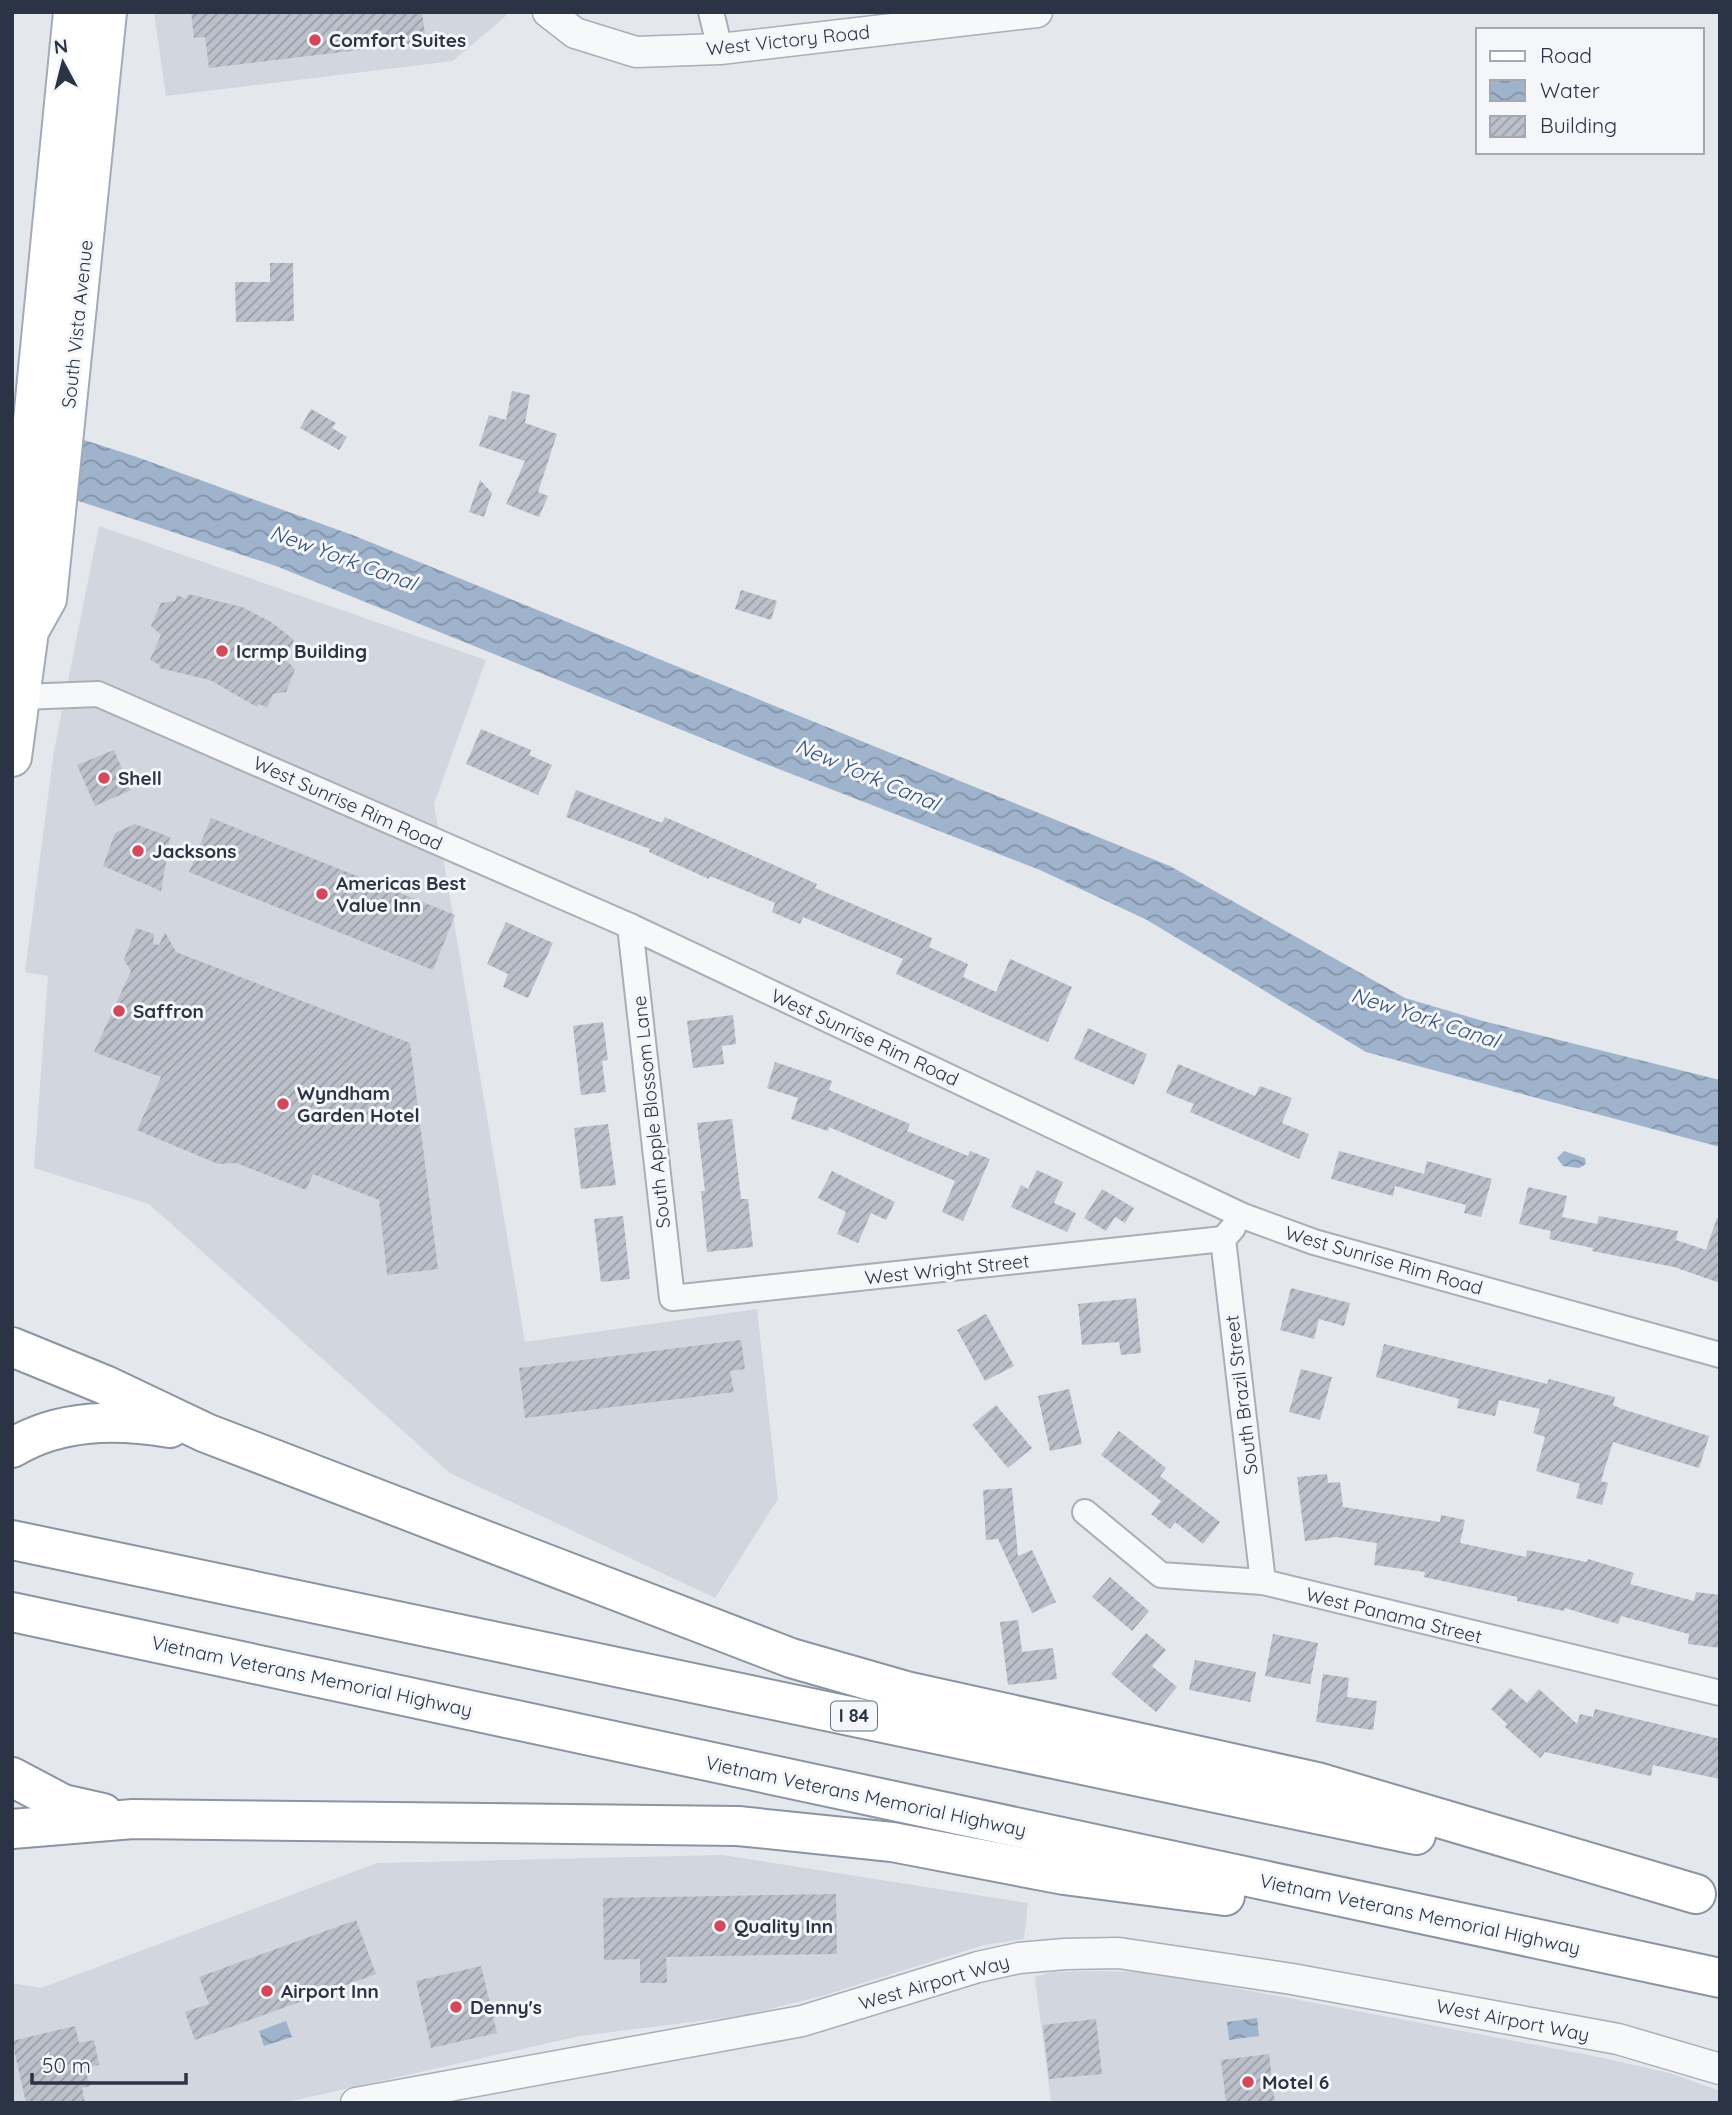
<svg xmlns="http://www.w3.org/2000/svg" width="1732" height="2115" font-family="Quicksand,sans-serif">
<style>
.built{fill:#d2d6de}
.water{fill:url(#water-waves)}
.building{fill:url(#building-hatch)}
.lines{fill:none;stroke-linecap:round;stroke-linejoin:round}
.minor-casing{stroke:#a9aeb7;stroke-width:28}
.tertiary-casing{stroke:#a9aeb7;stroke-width:33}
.primary-casing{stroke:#a3abb8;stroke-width:42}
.motorway-casing{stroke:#8b94a3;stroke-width:42}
.minor{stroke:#f7f8fa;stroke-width:24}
.tertiary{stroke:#f7f8fa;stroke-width:30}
.primary{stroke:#fff;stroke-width:38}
.motorway{stroke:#fff;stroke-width:38}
.poi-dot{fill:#d1495b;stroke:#f4f6f9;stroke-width:2.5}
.labels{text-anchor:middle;stroke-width:6;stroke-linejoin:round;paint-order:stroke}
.shield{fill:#f4f6f9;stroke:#676e7b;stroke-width:2}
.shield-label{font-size:18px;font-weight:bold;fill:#2b3445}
.poi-label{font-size:19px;font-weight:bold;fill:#2b3445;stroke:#f4f6f9;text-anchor:start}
.street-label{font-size:19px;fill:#2b3445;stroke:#f4f6f9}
.water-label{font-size:21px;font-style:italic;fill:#34527a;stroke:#f4f6f9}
</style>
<defs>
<pattern id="water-waves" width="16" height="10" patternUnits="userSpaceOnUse" patternTransform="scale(1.75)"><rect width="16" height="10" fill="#9fb4cc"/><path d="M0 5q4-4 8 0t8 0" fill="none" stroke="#8293a7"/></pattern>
<pattern id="building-hatch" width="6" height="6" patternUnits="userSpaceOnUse" patternTransform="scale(1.75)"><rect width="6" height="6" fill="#bbc0ca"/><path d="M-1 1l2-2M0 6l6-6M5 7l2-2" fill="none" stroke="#989da6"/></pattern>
</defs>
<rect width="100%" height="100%" fill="#e4e7ec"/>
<!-- built -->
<g class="built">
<path d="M154,12H505L507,15L453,61L166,96Z"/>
<path d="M99,526L486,660L434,804L525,1342L757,1309L778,1499L715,1598L450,1473L149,1204L34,1168L48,976L25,972L54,751Z"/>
<path d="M722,1855L1028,1903L1024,1939L984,1945L825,1995L748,2015L580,2036L283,2103H12V1983L41,1988L377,1863Z"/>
<path d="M1096,1971L1151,1972L1589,2055L1670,2073L1720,2091V2103H1051L1035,1977L1051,1972Z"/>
</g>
<!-- water -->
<g class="water">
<path d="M12,417L134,456L355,536L1170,866L1405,998L1483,1021L1720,1080V1147L1366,1052L1147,920L1040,870L761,762L276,566L12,479Z"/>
<path d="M1564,1151L1585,1158L1586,1164L1579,1168L1563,1166L1557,1158Z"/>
<path d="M1257,2018L1259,2036L1229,2040L1227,2022Z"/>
<path d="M286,2021L292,2037L264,2046L259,2031Z"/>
</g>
<!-- building -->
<g class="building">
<path d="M191,12H422L426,42L209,68L205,37L194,38Z"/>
<path d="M270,263H293L294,321L236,322L235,282H270Z"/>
<path d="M512,391L530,395L525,423L557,434L538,492L548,496L539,517L506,504L525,461L479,446L489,415L506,420Z"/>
<path d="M311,409L336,423L332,428L347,437L339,450L300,428Z"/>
<path d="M480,480L492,493L484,517L469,512Z"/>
<path d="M741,590L777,601L771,620L735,609Z"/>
<path d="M188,594L242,607L271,622L294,640L286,660L295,669L286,692L273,694L267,708L259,704L257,707L210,680L159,668L160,665L150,660L161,635L151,626L161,603L175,601L177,595L186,599Z"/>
<path d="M481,729L531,750L529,755L552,765L538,795L466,764Z"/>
<path d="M114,750L131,790L95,806L77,765Z"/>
<path d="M576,790L662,823L665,817L817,884L815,888L932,938L929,947L968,964L963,977L996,992L1010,959L1072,987L1048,1042L896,974L903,959L803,917L800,924L772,912L775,903L710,876L709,879L649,852L650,849L566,817Z"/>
<path d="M211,818L455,915L433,970L189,872Z"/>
<path d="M135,824L170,837L161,891L103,866L115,833Z"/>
<path d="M506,922L553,943L528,998L503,987L508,974L487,964Z"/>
<path d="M136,928L154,934L153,944L159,945L165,932L176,952L410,1043L438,1269L387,1275L379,1200L313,1174L306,1190L236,1163L218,1164L137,1130L161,1077L94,1052L131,971L124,960Z"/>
<path d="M733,1015L736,1044L722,1046L724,1064L693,1068L687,1021Z"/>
<path d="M603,1022L608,1060L602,1061L606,1092L581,1095L573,1026Z"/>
<path d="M1088,1028L1147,1054L1134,1085L1074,1059Z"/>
<path d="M775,1062L832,1081L829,1090L910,1124L907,1131L968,1156L970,1151L990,1159L963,1221L942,1212L955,1181L829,1127L828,1131L791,1119L798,1098L767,1088Z"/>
<path d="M1178,1064L1255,1096L1260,1086L1292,1098L1282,1123L1309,1134L1299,1159L1190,1112L1194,1104L1166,1093Z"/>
<path d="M732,1119L741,1199H748L753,1247L707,1252L701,1191H705L697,1123Z"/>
<path d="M608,1124L616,1185L581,1189L574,1128Z"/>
<path d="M1339,1151L1424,1174L1427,1161L1492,1179L1481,1217L1464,1213L1466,1205L1395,1186L1393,1196L1331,1179Z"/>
<path d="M1037,1170L1063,1182L1054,1203L1076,1213L1067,1232L1011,1207L1021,1185L1028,1189Z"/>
<path d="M832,1171L895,1202L886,1220L871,1213L858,1243L837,1234L846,1212L818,1198Z"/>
<path d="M1528,1187L1567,1196L1562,1217L1597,1224L1599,1216L1678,1231L1676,1240L1706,1250L1717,1218H1720V1283L1674,1267L1592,1251L1593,1248L1549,1239L1551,1231L1519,1224Z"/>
<path d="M1102,1189L1134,1208L1125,1223L1115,1217L1106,1231L1084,1218Z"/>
<path d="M623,1216L630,1279L601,1282L594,1219Z"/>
<path d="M1291,1288L1350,1303L1344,1326L1319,1319L1314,1339L1280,1330Z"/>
<path d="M1136,1298L1141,1353L1121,1355L1119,1342L1082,1345L1078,1304Z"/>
<path d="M986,1314L1014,1366L985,1381L957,1330Z"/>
<path d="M741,1340L745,1369L730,1371L734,1392L525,1418L519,1368Z"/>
<path d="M1384,1344L1547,1384L1549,1379L1615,1397L1613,1405L1622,1409L1709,1436L1699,1468L1613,1442L1601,1481L1608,1483L1602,1505L1576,1498L1580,1484L1536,1471L1545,1437L1533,1433L1540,1409L1499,1400L1495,1416L1457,1408L1459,1399L1376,1377Z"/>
<path d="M1301,1369L1332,1377L1320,1420L1289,1412Z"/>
<path d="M1069,1389L1082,1444L1050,1451L1038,1396Z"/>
<path d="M996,1405L1032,1448L1008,1468L972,1425Z"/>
<path d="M1119,1431L1166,1468L1160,1476L1220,1522L1203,1544L1175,1522L1170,1529L1151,1514L1161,1501L1101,1455Z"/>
<path d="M1327,1474L1328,1483L1340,1482L1343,1507L1440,1522L1441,1515L1465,1520L1460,1543L1526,1557L1527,1550L1587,1562L1588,1559L1634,1573L1630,1584L1694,1601L1696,1592L1720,1595V1648L1688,1644L1689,1634L1621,1616L1618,1624L1565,1608L1564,1611L1517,1601V1597L1424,1577L1425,1572L1374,1565L1377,1543L1336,1537L1305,1541L1297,1477Z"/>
<path d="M1012,1488L1018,1556L1032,1550L1056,1602L1032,1613L998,1539L986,1540L983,1490Z"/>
<path d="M1110,1577L1149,1611L1132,1631L1092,1597Z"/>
<path d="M1018,1620L1022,1652L1053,1648L1057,1679L1008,1685L1000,1622Z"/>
<path d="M1146,1633L1166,1650L1152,1666L1177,1687L1156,1712L1111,1674Z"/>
<path d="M1273,1634L1318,1643L1310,1684L1265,1676Z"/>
<path d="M1195,1660L1256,1672L1250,1702L1189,1690Z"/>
<path d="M1323,1674L1349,1678L1347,1697L1377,1701L1373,1730L1316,1722Z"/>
<path d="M1510,1688L1527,1703L1539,1689L1577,1724L1580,1714L1593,1717L1595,1709L1720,1739V1779L1653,1765L1651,1776L1545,1752L1540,1758L1505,1727L1507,1724L1491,1709Z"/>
<path d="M836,1894L837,1954L666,1957L667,1983H640V1959L604,1960L603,1898Z"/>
<path d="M356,1920L376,1974L195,2040L185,2012L209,2004L199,1977Z"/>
<path d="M481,1966L497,2033L431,2048L416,1981Z"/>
<path d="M1096,2019L1102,2074L1049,2079L1043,2025Z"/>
<path d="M75,2026L79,2043L94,2040L99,2065L85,2068L90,2086L82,2088L85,2103H26L12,2041Z"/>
<path d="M1269,2054L1275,2103H1226L1221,2060Z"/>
</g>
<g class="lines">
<!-- minor casing -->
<g class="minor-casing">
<g id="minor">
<path d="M711,12L720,49"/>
<path d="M22,697L98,694L630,926L1243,1216L1314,1242L1720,1355"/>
<path d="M630,926L672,1298L1223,1239"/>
<path d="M1233,1228L1223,1239L1263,1582"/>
<path d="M1085,1512L1161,1575L1263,1582L1720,1693"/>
</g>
</g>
<!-- tertiary casing -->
<g class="tertiary-casing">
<g id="tertiary">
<path d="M548,12L575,33L636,52L720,49L1037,12"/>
<path d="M356,2103L802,2021L978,1967L1019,1958L1065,1954L1119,1953L1292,1979L1618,2039L1720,2069"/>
</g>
</g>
<!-- primary casing -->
<g class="primary-casing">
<g id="primary">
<path d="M29,631L16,594L73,12"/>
<path d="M12,757L29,631L47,599L107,12"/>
</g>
</g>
<!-- motorway casing -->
<g class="motorway-casing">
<g id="motorway">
<path d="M12,1347L105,1385L206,1433L791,1658L906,1691L1317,1782L1696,1894"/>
<path d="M12,1448C60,1419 116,1419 170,1428"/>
<path d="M12,1540L1416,1835"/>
<path d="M12,1612L1720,1978"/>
<path d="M12,1777L63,1804L103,1813"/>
<path d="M12,1829L133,1819L738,1826L892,1842L1064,1875L1225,1896"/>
</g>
</g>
<!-- minor -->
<use href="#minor" class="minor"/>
<!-- tertiary -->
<use href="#tertiary" class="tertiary"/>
<!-- primary -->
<use href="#primary" class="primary"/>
<!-- motorway -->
<use href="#motorway" class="motorway"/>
</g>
<!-- markers -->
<g class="poi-dot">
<circle cx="315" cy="40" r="7"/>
<circle cx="222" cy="651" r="7"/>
<circle cx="104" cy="778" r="7"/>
<circle cx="138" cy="851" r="7"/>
<circle cx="322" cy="894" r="7"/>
<circle cx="119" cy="1011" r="7"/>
<circle cx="283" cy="1104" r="7"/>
<circle cx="720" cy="1926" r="7"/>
<circle cx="267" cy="1991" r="7"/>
<circle cx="456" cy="2007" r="7"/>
<circle cx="1248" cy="2082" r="7"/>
</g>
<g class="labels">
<!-- shield labels -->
<rect class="shield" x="831" y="1701.5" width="46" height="29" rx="5"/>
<g class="shield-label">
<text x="854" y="1722">I 84</text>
</g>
<!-- poi labels -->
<g class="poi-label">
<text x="329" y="47">Comfort Suites</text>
<text x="236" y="658">Icrmp Building</text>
<text x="118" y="785">Shell</text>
<text x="152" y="858">Jacksons</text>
<text x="336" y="890">Americas Best<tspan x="336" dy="22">Value Inn</tspan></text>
<text x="133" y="1018">Saffron</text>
<text x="297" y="1100">Wyndham<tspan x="297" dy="22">Garden Hotel</tspan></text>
<text x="734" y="1933">Quality Inn</text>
<text x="281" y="1998">Airport Inn</text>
<text x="470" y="2014">Denny's</text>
<text x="1262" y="2089">Motel 6</text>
</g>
<!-- street labels -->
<g class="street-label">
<text transform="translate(788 40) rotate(-6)" y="7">West Victory Road</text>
<text transform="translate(77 324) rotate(-84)" y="7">South Vista Avenue</text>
<text transform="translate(348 803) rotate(24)" y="7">West Sunrise Rim Road</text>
<text transform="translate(865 1037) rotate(25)" y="7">West Sunrise Rim Road</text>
<text transform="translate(651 1112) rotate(-96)" y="7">South Apple Blossom Lane</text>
<text transform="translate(1384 1260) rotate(16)" y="7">West Sunrise Rim Road</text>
<text transform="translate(947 1269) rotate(-6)" y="7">West Wright Street</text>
<text transform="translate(1241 1395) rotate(-97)" y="7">South Brazil Street</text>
<text transform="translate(1394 1615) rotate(14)" y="7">West Panama Street</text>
<text transform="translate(312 1676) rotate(12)" y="7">Vietnam Veterans Memorial Highway</text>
<text transform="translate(866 1796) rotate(12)" y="7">Vietnam Veterans Memorial Highway</text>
<text transform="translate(1420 1914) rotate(12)" y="7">Vietnam Veterans Memorial Highway</text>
<text transform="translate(934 1982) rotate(-16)" y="7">West Airport Way</text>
<text transform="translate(1513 2020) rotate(11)" y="7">West Airport Way</text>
</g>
<!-- water labels -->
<g class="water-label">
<text transform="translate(343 558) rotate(20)" y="7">New York Canal</text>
<text transform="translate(867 775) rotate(23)" y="7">New York Canal</text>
<text transform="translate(1425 1018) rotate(18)" y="7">New York Canal</text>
</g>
</g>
<!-- border -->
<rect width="1732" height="2115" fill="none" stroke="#2b3445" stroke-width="28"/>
<!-- legend -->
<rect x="1476" y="28" width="228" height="126" fill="#f4f6f9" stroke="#a4a8b1" stroke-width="2"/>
<rect x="1490" y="51" width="35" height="10" fill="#ffffff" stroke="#a4a8b1" stroke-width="2"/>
<text x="1540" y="63" font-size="21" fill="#2b3445">Road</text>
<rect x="1490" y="80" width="35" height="21" fill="url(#water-waves)" stroke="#a4a8b1" stroke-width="2"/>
<text x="1540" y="98" font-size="21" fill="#2b3445">Water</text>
<rect x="1490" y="116" width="35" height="21" fill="url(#building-hatch)" stroke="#a4a8b1" stroke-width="2"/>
<text x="1540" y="133" font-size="21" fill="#2b3445">Building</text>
<!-- north arrow -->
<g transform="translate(63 63) rotate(353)" stroke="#f4f6f9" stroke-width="5" paint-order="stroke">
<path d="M0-5L12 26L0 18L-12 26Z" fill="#2b3445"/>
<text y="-10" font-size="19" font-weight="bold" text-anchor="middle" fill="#2b3445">N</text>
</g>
<!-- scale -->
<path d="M32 2073v10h154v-10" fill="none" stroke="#2b3445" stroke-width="3.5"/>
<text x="42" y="2073" font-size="21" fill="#2b3445" stroke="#f4f6f9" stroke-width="5" paint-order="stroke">50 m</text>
</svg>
